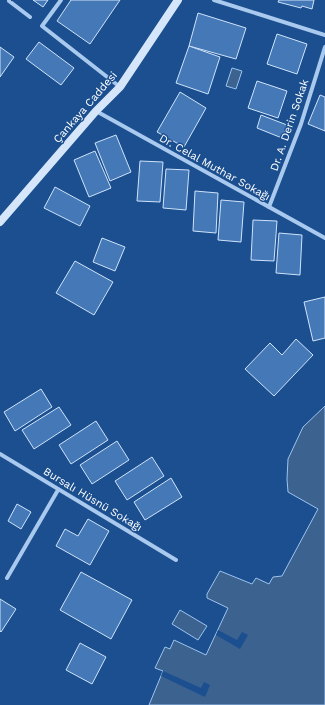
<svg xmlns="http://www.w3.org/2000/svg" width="325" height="705" font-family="'Work Sans',sans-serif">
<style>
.water{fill:#3c6290;stroke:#9cc4f0}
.pier{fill:#1b4f8f}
.building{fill:#4478b7;stroke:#cfe3fa}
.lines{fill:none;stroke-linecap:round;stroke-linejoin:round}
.street{stroke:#a9c9ee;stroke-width:4}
.secondary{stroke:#d6e6fa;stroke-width:8}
.labels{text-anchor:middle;stroke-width:3;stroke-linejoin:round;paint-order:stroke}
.street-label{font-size:11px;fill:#fff;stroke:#1b4f8f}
</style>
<rect width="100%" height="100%" fill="#1b4f8f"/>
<!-- water -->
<g class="water">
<path d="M232,68L242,71L236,89L226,86Z"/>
<path d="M325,406V705H149L163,671L155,668L165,647L170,649L174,640L206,655L228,608L207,598V594L220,571L252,584L256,578L269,584L273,577L282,576L318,509L288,492L287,479L288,459L303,427Z"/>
<path d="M180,610L207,626L198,640L172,624Z"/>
</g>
<!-- pier -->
<g class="pier">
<path d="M218,630L237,640L242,632L248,635L240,649L216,635Z"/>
<path d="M163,671L201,688L204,682L210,685L205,697L161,676Z"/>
</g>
<!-- building -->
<g class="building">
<path d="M33,0H48L43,7Z"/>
<path d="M71,0H120L90,44L57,21Z"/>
<path d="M279,0H314L312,9L302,6L301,8L278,2Z"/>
<path d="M198,13L246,28L236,59L189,46Z"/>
<path d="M277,34L307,44L297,74L267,64Z"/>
<path d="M39,42L74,68L61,85L26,59Z"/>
<path d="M189,46L220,57L208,94L176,83Z"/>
<path d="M0,47L14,57L0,77Z"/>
<path d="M257,81L287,91L278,118L248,108Z"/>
<path d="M180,92L206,108L184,147L157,132Z"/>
<path d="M320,95L325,97V131L308,124Z"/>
<path d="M261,115L287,125L282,138L257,128Z"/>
<path d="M116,135L131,172L110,181L95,143Z"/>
<path d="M95,151L111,188L89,197L74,160Z"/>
<path d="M140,161L163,162L160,202L137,201Z"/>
<path d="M166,169L189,170L186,210L163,208Z"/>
<path d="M55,187L90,206L80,226L44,208Z"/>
<path d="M195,191L218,193L216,233L193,231Z"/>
<path d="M221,200L244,202L241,242L218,240Z"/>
<path d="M253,220L277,221L274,261L251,260Z"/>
<path d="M279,233L302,235L300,275L276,273Z"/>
<path d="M102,238L125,247L115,271L93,262Z"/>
<path d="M75,261L113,282L94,315L56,293Z"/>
<path d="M325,297V338L313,341L304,302Z"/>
<path d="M296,339L313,355L274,396L245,369L270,343L282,355Z"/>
<path d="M41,389L52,407L15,431L4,412Z"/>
<path d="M59,407L71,425L34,449L22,430Z"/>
<path d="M96,421L108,440L71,464L59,445Z"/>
<path d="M117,441L129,460L92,484L80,465Z"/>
<path d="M152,457L164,476L127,500L115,481Z"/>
<path d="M171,478L182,497L145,520L134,502Z"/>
<path d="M17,504L31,512L21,529L8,521Z"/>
<path d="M88,519L109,531L90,565L56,546L65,529L78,536Z"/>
<path d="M81,572L132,600L111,639L60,610Z"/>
<path d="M0,599L16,609L1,632L0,631Z"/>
<path d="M80,643L106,657L92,684L66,670Z"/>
</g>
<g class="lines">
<!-- street -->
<g class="street">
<path d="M9,0V1L30,17"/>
<path d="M61,0L42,26L120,87"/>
<path d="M214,0L325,35"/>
<path d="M96,111L325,238"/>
<path d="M269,207L301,124L325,47"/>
<path d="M0,454L176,560"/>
<path d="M7,578L58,490"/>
</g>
<!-- secondary -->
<path class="secondary" d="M0,222L96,111L120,87L178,0"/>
</g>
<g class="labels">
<!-- street labels -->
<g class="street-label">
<text transform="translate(85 107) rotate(-49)" y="4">Çankaya Caddesi</text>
<text transform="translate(289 125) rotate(-71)" y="4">Dr. A. Derin Sokak</text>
<text transform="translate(215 167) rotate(29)" y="4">Dr. Celal Muthar Sokağı</text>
<text transform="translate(93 499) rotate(31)" y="4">Bursalı Hüsnü Sokağı</text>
</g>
</g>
</svg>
